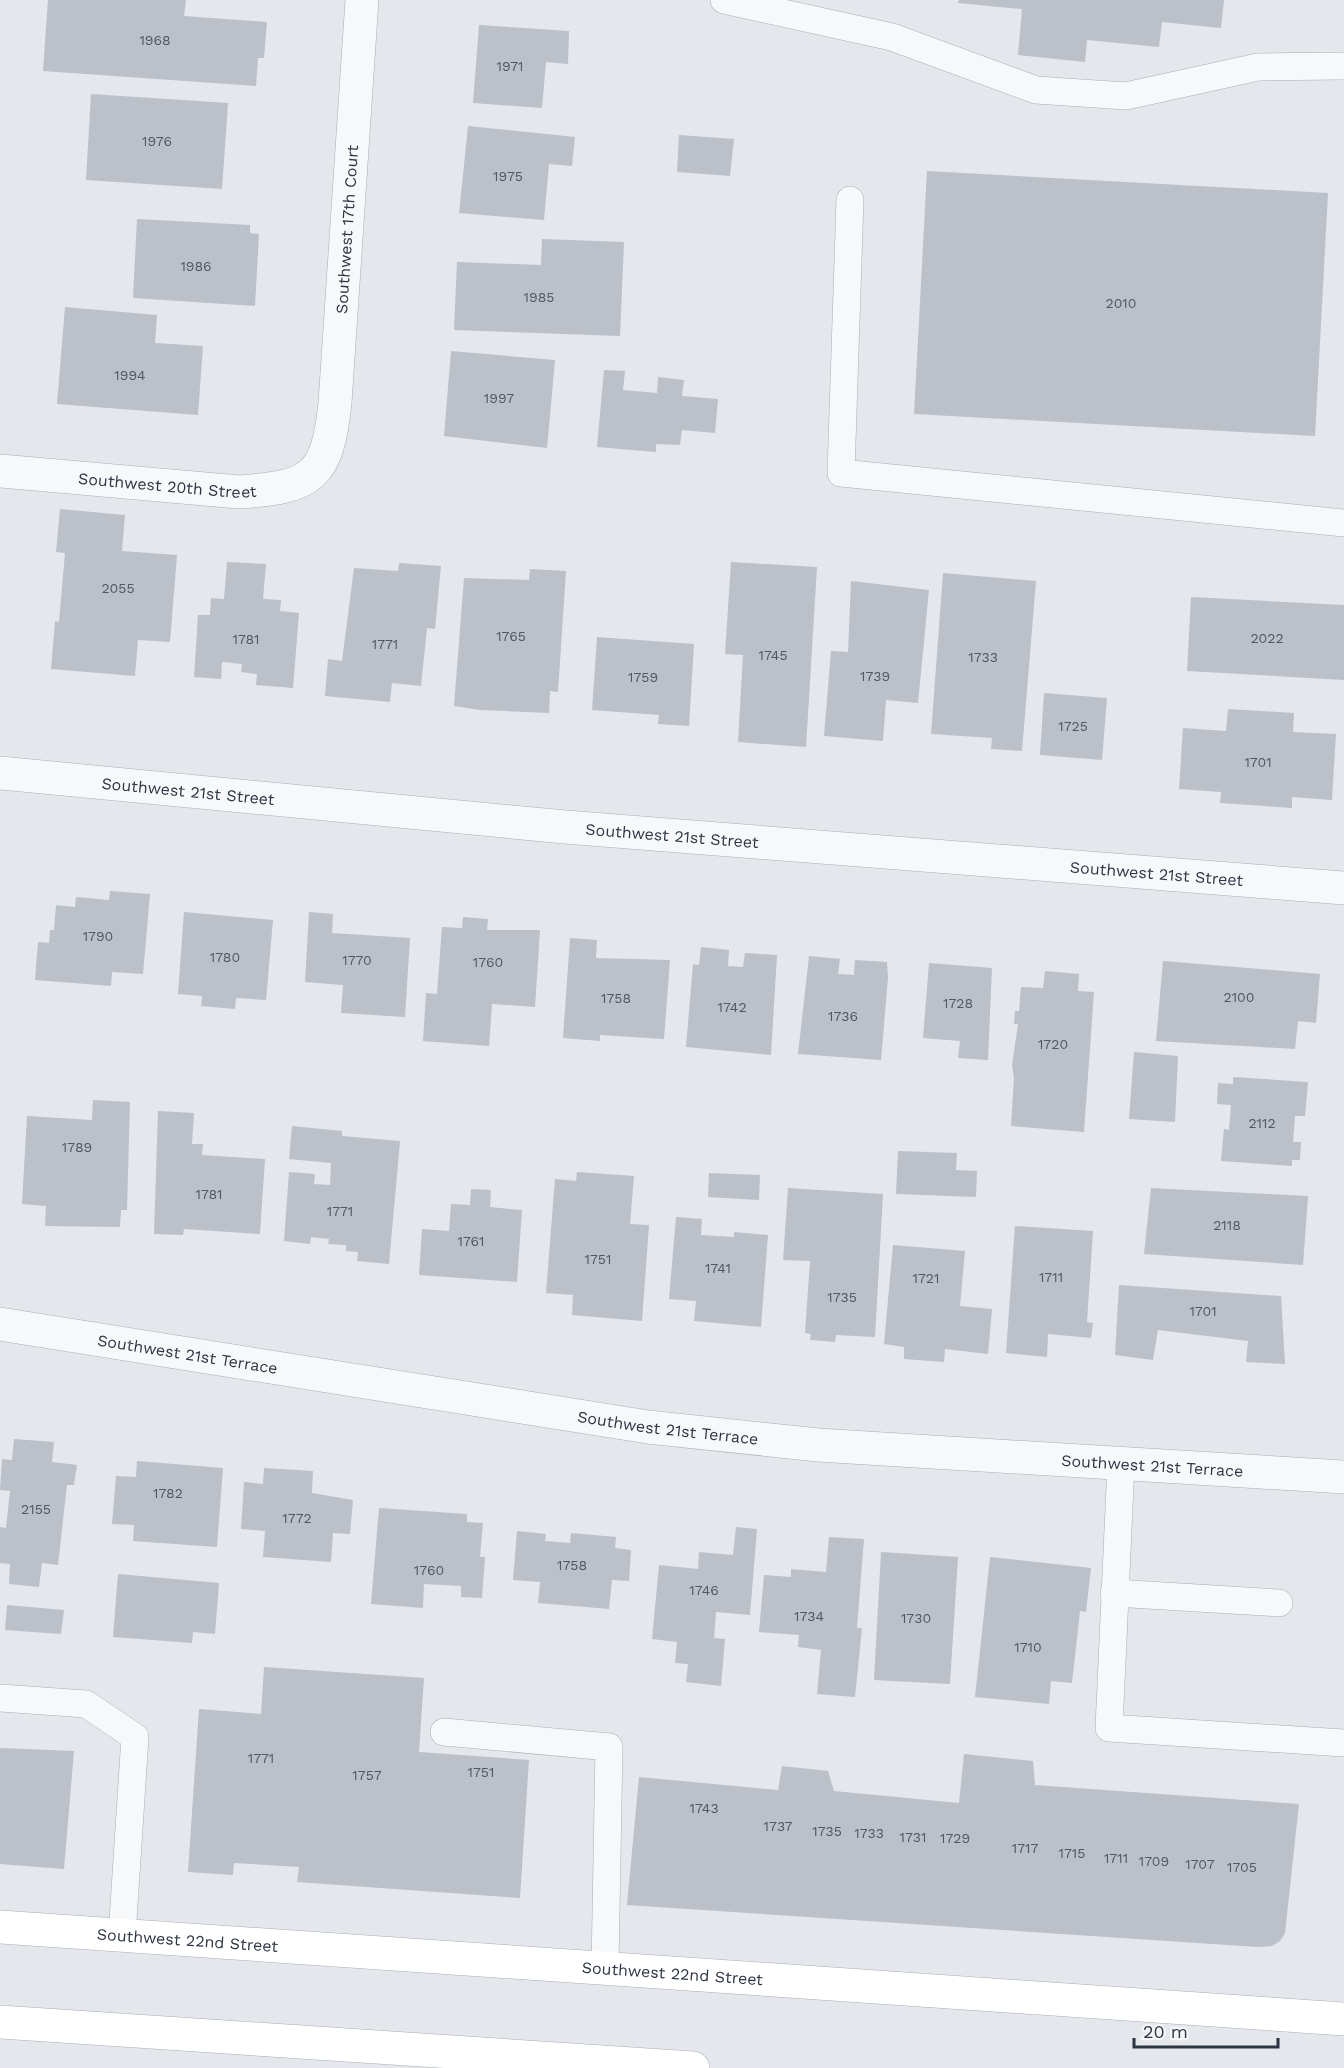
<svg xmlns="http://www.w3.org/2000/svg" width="1344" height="2068" font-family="'Work Sans',sans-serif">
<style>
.building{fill:#bcc0c8}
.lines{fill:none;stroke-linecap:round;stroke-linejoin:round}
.service-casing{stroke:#a9aeb5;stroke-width:28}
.minor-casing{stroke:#a9aeb5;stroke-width:34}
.secondary-casing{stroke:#a9aeb5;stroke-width:34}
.service{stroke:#f7f8fa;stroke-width:27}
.minor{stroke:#f7f8fa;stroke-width:33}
.secondary{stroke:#fff;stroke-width:33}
.labels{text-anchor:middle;stroke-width:5;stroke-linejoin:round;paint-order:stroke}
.number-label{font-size:14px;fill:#515864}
.street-label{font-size:16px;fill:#2d3543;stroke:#f4f6f8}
</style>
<rect width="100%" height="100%" fill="#e4e7eb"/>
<!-- building -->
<g class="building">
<path d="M48,0H186L184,16L267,22L264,58H258L256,86L43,71Z"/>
<path d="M959,0H1224L1221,28L1162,22L1159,47L1087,40L1085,62L1018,55L1022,9L958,3Z"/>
<path d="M479,25L569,31L568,64L546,62L542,108L473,103Z"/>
<path d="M91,94L228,103L222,189L86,180Z"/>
<path d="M468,126L575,137L572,166L549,164L544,220L459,213Z"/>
<path d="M679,135L734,139L730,176L677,172Z"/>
<path d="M927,171L1328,193L1315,436L914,414Z"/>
<path d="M137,219L250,225V233L259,234L255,306L133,298Z"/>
<path d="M542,239L624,242L620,336L454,330L457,262L541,265Z"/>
<path d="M65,307L157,315L155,343L203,346L198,415L57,404Z"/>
<path d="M451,351L555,360L547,448L444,436Z"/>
<path d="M604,370L625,371L623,390L657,393L658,377L684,380L682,396L718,399L715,433L682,430L680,445L656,444V452L597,447Z"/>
<path d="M60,509L125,515L122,551L177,555L170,642L138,640L135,676L51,669L55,621L59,622L65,553L56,552Z"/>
<path d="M227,562L266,564L263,599L281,600L280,611L299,613L293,688L256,685L257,674L241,672L242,664L222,662L221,679L194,677L198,615H210L211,598L224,599Z"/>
<path d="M731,562L817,567L806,747L738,742L743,655L725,654Z"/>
<path d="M399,563L441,566L435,629L427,628L421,686L392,683L390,702L325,696L328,659L342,661L354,568L398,571Z"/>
<path d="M530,569L566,571L558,692L550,691L549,713L480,710L454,706L464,578L529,580Z"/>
<path d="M943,573L1036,581L1022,751L991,749L992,738L931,734Z"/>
<path d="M851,581L929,590L918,703L886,700L883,741L824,736L831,651L848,652Z"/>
<path d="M1191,597L1344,605V680L1187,671Z"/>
<path d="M597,637L694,644L689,726L658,724L659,715L592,710Z"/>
<path d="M1044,693L1107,698L1102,760L1040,755Z"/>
<path d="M1228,709L1294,713L1293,732L1336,734L1332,800L1292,797V808L1220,803L1221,792L1179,789L1183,728L1226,731Z"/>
<path d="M110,891L150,894L143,974L112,972L111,986L35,980L38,942L49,943L50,930H54L56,905L75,907L76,897L109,900Z"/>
<path d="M184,912L273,920L266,1000L236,998L235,1009L201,1006L202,996L178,994Z"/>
<path d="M309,912L333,914L332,933L410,938L405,1017L341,1013L343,985L305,982Z"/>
<path d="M463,917L488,919L487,930H540L535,1007L492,1004L489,1046L423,1041L426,993L437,994L442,927L462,928Z"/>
<path d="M570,938L597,940L596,958L670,960L664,1039L600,1035V1041L563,1038Z"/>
<path d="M701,947L729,950L728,966L743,967L745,953L777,955L771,1055L686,1047L693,964L699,965Z"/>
<path d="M809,956L840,959L838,974L854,975L855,960L887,962L888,978L881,1060L798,1054Z"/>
<path d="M1163,961L1320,974L1316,1023L1298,1021L1295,1049L1156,1041Z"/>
<path d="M929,963L992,968L988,1060L958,1058L960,1041L923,1038Z"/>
<path d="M1045,971L1079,974L1078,991L1094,992L1084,1132L1011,1126L1014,1078L1012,1065L1018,1024H1014L1015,1011H1019L1021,987L1043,988Z"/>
<path d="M1134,1052L1178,1056L1175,1122L1129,1119Z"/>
<path d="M1233,1077L1308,1082L1305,1116H1295L1293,1142H1301L1300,1160H1292V1166L1221,1161L1224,1129L1229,1130L1231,1105L1217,1104L1218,1083L1233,1084Z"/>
<path d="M93,1100L130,1102L127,1210H121L120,1227L45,1226L46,1206L22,1204L27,1116L92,1120Z"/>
<path d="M158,1111L194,1113L192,1144H203L202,1155L265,1159L260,1234L184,1229L183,1235L154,1234Z"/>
<path d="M292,1126L342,1131V1136L400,1141L389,1264L357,1261L358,1252L346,1251V1245L328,1244L329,1239L311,1237L310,1244L284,1241L289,1172L315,1174L314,1184L330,1185L331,1163L289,1159Z"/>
<path d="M898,1151L957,1153L956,1170L977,1171L976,1197L896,1194Z"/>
<path d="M577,1172L634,1176L630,1224L649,1225L642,1321L572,1315L573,1295L546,1293L555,1179L576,1181Z"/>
<path d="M709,1173L760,1175L759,1200L708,1197Z"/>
<path d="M788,1188L883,1194L875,1337L836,1335L835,1342L810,1340L811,1334L805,1333L810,1261L783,1260Z"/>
<path d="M1151,1188L1308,1196L1303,1265L1144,1254Z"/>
<path d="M471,1189L491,1190L490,1207L522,1210L517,1282L419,1275L422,1229L449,1231L451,1204L470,1205Z"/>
<path d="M676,1217L702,1219L701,1235L734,1237V1232L768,1235L761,1327L694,1321L696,1301L669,1299Z"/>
<path d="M1015,1226L1093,1231L1087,1322L1093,1323L1091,1338L1048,1334L1047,1357L1006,1353Z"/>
<path d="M893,1245L965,1251L960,1306L992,1309L988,1354L945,1349L944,1362L904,1359V1347L884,1344Z"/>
<path d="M1119,1285L1281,1296L1285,1364L1246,1362L1248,1341L1158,1330L1153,1360L1115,1355Z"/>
<path d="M14,1439L54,1442L52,1462L77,1465L74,1485H67L58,1565L42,1563L39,1587L9,1584L10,1564L0,1563V1527L6,1528L10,1491L0,1490L2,1459L12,1460Z"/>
<path d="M137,1461L223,1468L217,1547L133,1541L134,1525L112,1524L116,1476L136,1477Z"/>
<path d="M264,1468L313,1471L312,1493L353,1500L350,1534L333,1533L331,1562L263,1557L265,1531L241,1529L244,1482L263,1484Z"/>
<path d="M379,1508L467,1514V1522L483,1523L480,1557H485L482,1598L461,1597V1586L424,1584L423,1608L371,1604Z"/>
<path d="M736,1527L757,1529L750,1615L716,1612L714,1638L725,1639L721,1686L686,1682L688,1664L675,1663L677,1642L652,1639L659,1565L698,1569L699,1552L733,1555Z"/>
<path d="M517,1531L546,1534L545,1541L570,1543L571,1533L616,1537L615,1548L631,1550L629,1581L612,1580L609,1609L538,1603L540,1582L513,1580Z"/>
<path d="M829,1537L864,1539L857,1628H862L855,1697L817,1694L821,1650L798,1647L799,1635L759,1632L764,1575L791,1577V1569L826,1572Z"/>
<path d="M881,1552L958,1557L950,1684L874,1680Z"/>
<path d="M990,1557L1091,1568L1086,1612L1080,1611L1072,1683L1051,1681L1049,1704L975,1697Z"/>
<path d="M118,1574L219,1583L215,1634L193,1632L192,1643L113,1637Z"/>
<path d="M7,1605L64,1610L61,1634L5,1630Z"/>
<path d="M264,1667L424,1678L419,1752L529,1760L520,1898L297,1882L299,1867L234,1863L233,1875L188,1872L199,1709L261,1714Z"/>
<path d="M0,1748L74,1751L64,1869L0,1864Z"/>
<path d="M964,1754L1033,1761L1035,1785L1299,1804L1285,1933L1280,1941L1272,1946L1258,1947L627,1905L639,1777L778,1790L782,1766L828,1771L834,1791L959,1803Z"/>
</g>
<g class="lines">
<!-- service casing -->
<g class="service-casing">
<g id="service">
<path d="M724,0L892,37L1036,90L1126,96L1258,67L1344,66"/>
<path d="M850,200L841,473L1344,523"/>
<path d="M1121,1464L1109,1728L1344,1743"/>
<path d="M1114,1593L1279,1603"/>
<path d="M0,1698L86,1704L135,1737L122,1936"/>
<path d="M444,1732L609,1747L605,1968"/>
</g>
</g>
<!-- minor casing -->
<g class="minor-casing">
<g id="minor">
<path id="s1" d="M0,471L239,492C313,487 327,477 335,403L362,0"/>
<path id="s2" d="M0,773L565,827L1344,888"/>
<path id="s3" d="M0,1324L648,1427L818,1445L1344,1477"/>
</g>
</g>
<!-- secondary casing -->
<g class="secondary-casing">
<g id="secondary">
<path id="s4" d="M0,1927L1344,2019"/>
<path d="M0,2022L693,2068"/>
</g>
</g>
<!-- service -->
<use href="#service" class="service"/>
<!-- minor -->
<use href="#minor" class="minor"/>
<!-- secondary -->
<use href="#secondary" class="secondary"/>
</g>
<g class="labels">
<!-- number labels -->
<g class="number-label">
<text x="155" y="45">1968</text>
<text x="510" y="71">1971</text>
<text x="157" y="146">1976</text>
<text x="508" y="181">1975</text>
<text x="196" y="271">1986</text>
<text x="539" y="302">1985</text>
<text x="1121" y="308">2010</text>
<text x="130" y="380">1994</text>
<text x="499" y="403">1997</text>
<text x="118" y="593">2055</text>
<text x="511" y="641">1765</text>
<text x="1267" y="643">2022</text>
<text x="246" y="644">1781</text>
<text x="385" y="649">1771</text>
<text x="773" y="660">1745</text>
<text x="983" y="662">1733</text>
<text x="875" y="681">1739</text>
<text x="643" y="682">1759</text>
<text x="1073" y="731">1725</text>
<text x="1258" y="767">1701</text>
<text x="98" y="941">1790</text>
<text x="225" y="962">1780</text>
<text x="357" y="965">1770</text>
<text x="488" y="967">1760</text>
<text x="1239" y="1002">2100</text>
<text x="616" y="1003">1758</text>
<text x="958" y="1008">1728</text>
<text x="732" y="1012">1742</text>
<text x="843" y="1021">1736</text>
<text x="1053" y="1049">1720</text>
<text x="1262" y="1128">2112</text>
<text x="77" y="1152">1789</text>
<text x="209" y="1199">1781</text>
<text x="340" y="1216">1771</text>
<text x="1227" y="1230">2118</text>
<text x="471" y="1246">1761</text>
<text x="598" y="1264">1751</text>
<text x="718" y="1273">1741</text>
<text x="1051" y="1282">1711</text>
<text x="926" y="1283">1721</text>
<text x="842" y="1302">1735</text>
<text x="1203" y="1316">1701</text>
<text x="168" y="1498">1782</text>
<text x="36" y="1514">2155</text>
<text x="297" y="1523">1772</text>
<text x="572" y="1570">1758</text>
<text x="429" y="1575">1760</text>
<text x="704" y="1595">1746</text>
<text x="809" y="1621">1734</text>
<text x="916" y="1623">1730</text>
<text x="1028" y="1652">1710</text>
<text x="261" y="1763">1771</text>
<text x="481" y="1777">1751</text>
<text x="367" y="1780">1757</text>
<text x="704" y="1813">1743</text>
<text x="778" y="1831">1737</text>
<text x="827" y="1836">1735</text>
<text x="869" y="1838">1733</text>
<text x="913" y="1842">1731</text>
<text x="955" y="1843">1729</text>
<text x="1025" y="1853">1717</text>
<text x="1072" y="1858">1715</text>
<text x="1116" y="1863">1711</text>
<text x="1154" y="1866">1709</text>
<text x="1200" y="1869">1707</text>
<text x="1242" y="1872">1705</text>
</g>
<!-- street labels -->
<g class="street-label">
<text dy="6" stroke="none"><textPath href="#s1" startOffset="566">Southwest 17th Court</textPath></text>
<text dy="6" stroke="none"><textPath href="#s1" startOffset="168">Southwest 20th Street</textPath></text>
<text dy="6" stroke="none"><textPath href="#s2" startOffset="189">Southwest 21st Street</textPath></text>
<text dy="6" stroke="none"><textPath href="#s2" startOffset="675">Southwest 21st Street</textPath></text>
<text dy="6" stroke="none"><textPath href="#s2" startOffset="1161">Southwest 21st Street</textPath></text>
<text dy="6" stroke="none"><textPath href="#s3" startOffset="190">Southwest 21st Terrace</textPath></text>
<text dy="6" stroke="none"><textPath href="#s3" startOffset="676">Southwest 21st Terrace</textPath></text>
<text dy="6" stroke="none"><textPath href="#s3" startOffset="1162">Southwest 21st Terrace</textPath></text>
<text dy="6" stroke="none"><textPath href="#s4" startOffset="188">Southwest 22nd Street</textPath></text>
<text dy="6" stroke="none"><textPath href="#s4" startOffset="674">Southwest 22nd Street</textPath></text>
</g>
</g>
<!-- scale -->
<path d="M1134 2038v9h144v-9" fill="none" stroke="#2d3543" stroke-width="3"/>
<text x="1143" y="2038" font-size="18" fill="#2d3543" stroke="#f4f6f8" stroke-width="4.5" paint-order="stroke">20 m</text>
</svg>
